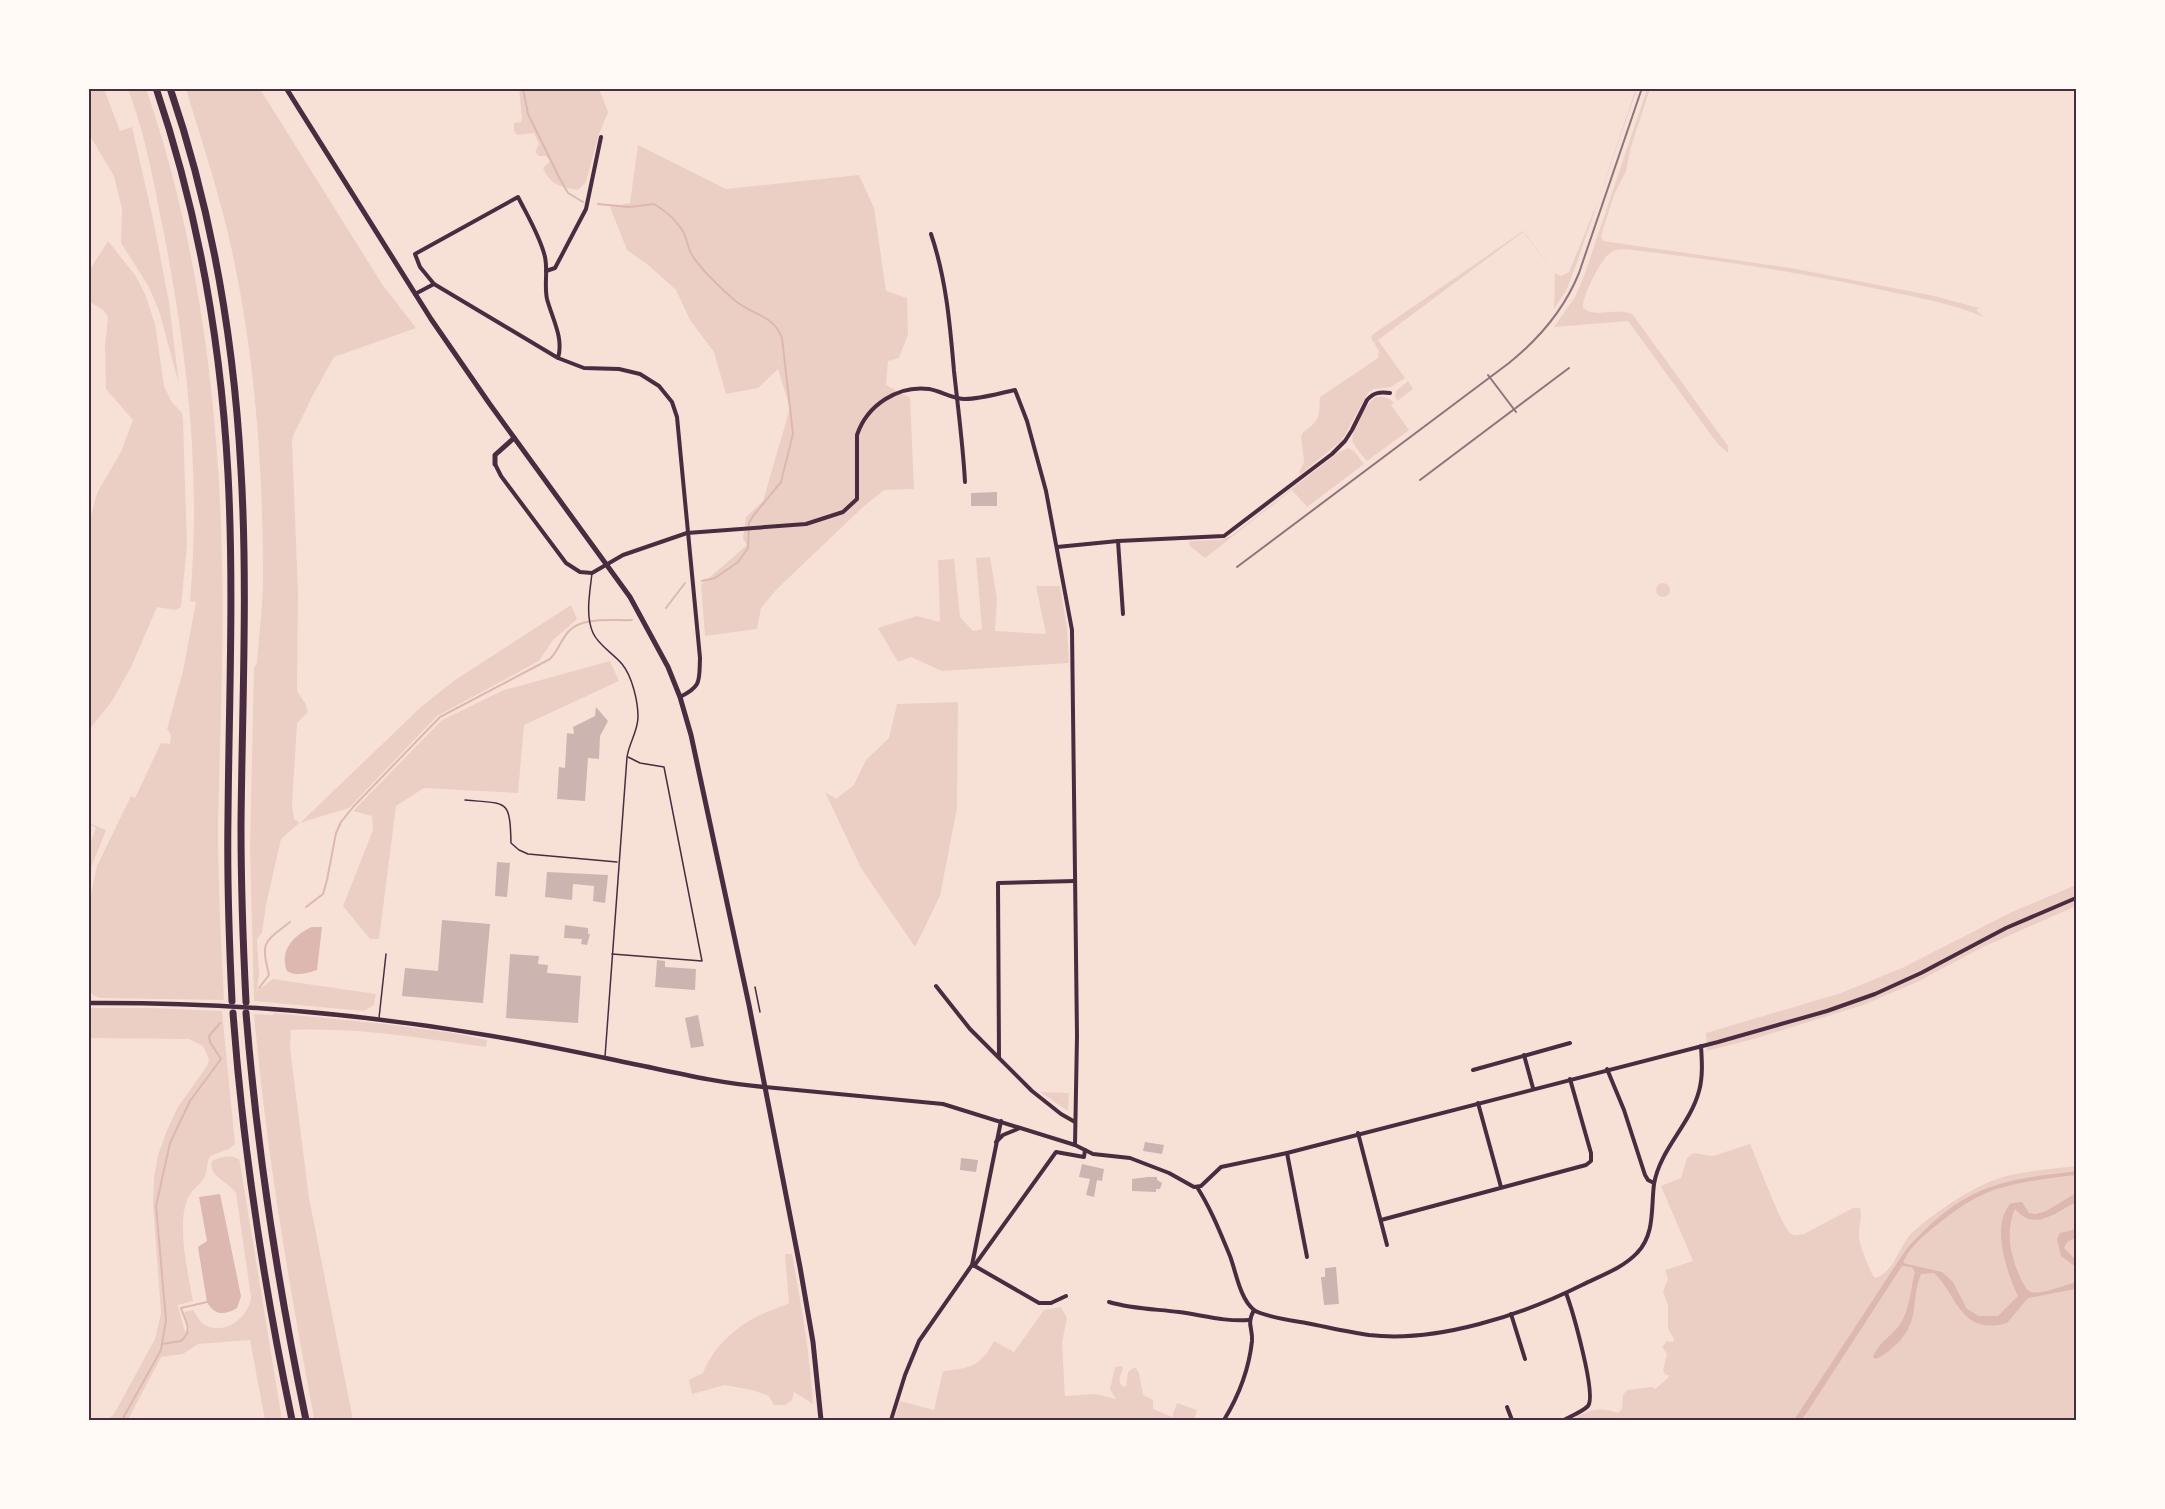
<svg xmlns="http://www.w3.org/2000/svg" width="2165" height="1509" font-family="Barlow,sans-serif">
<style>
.green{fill:#ebcfc5}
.water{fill:#dcb8b0}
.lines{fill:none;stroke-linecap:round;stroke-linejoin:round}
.stream{stroke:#dcb8b0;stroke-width:2}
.building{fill:#ccb4b1}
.path{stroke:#4a2c40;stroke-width:1.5}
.service{stroke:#4a2c40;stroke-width:1.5}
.minor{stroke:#4a2c40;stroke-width:4}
.tertiary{stroke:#4a2c40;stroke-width:4.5}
.secondary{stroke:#4a2c40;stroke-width:5}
.motorway{stroke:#4a2c40;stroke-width:7}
.rail{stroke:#8f747c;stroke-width:2}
.neatline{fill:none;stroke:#4a2c40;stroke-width:2}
</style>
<rect width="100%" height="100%" fill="#f7e1d7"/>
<!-- green -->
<g class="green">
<path d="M1636,88L1637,89L1575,268L1566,291L1554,309L1555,273L1523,232L1378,340L1405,378L1391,387L1373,389L1368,393L1342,440L1301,474L1299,473L1304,462L1301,436C1304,429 1311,428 1315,422C1321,415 1319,405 1320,397L1378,358L1379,351L1371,338L1372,335L1523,231L1556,274L1561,276L1569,272L1598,201Z"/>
<path d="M88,89H104L120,131L132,127L153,219L169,302L179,384L159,311L149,287L121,243L122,209L114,176L89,134Z"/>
<path d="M128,89H146C198,238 219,403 222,561C224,649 220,736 218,824C218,883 221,941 224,1000L100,998L93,995L89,990V903L97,866L131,796L135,798L161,743L170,744L171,735L167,729L183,671L196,602L190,601C201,479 188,359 165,239C155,189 146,136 128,89Z"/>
<path d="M186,89H260L382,284L416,328L334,357L313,395L293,436L292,442L298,591L297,691L305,703L308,712L297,723L292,805L294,819L300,823L421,707L455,680L571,605L577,619L553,640L539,661L437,716L349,808L299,823L281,839L266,905L262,933L257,939L259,973L257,991L273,979L376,994L374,1005L364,1011L254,1001L250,848L254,668L257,663C259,634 263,605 263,576C263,467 255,358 232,251C220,196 202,142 186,89Z"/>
<path d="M519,89H599L608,112L599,134L586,182L578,190C560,186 551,186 543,168L550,161L546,156H539L535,152L539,144L534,133L517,135L514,131V123L521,122L522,118Z"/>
<path d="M1647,89H1650L1631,147L1626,171L1614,195L1601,236L1603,241L1791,268L1934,296L1979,308L1976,310L1984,317C1954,304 1915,297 1882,290C1800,272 1717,260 1633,250C1625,249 1616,248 1610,253C1601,259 1581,299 1583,308C1597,319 1618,306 1633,315L1728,446V453L1717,443L1628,321L1554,327L1575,297L1584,276Z"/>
<path d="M638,145L726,189L859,175L874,208L886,291L907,298L908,334L899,358L888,361L886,385L910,398L914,489L884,490L863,507L777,589L761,608L757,629L705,636L701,585L747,545L743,539L746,517L763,501L790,408L778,369L758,388L726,394L714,352L690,320L676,290L647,264L627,250L610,207L630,203Z"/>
<path d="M108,241L135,275L145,294L155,324L164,386L171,401L182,413L183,421L187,545L181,607L175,610L157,607L132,665L112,701L89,730V523L97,493L121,452L133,420L106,389L105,346L108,317L103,310L89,301V271Z"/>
<path d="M1408,381L1413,389L1397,401L1395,396L1396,391Z"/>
<path d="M1376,397C1383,396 1389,397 1394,403L1391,405L1409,430L1367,461C1363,456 1356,449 1353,442C1349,433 1368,401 1376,397Z"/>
<path d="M1348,448L1354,451L1364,464L1307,507L1292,490L1205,558L1190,546L1189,543L1191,541L1220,540L1231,536L1339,452Z"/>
<path d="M990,557L997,599L995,631L1046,634L1036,586H1060L1067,628L1069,663L942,671L911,657L898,662L878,628L917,616L940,622L938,560L954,559L960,617L973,631L982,629L976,558Z"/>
<circle cx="1663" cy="590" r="7"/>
<path d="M610,661L619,681L524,725L518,793L424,788L396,806L379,939H370L343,906L373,830L372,816L353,811L442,720L504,690Z"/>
<path d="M958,702L957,808L940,896L915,947L861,868L825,792L836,799L854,785L866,760L889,738L897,704Z"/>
<path d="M89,823L106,830L89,873V846L96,828Z"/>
<path d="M2076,885V906L1981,948L1917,982L1863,1005L1757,1038L1707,1051L1706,1033L1841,993L1902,968L2012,912Z"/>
<path d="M89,1008H151L222,1011L235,1144L229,1149L210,1156C206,1163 208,1172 204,1178C199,1186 191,1190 187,1200C177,1226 188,1274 193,1301L178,1305L184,1329L186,1332L190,1330L184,1312L193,1310C197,1315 199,1322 205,1325C225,1336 249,1317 251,1297L236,1193C228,1181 208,1177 212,1161C221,1157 229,1154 239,1159L240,1163L282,1420H265L250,1340L198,1344L183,1354L161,1357L128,1420H107L114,1414L155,1339L161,1313L153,1203L154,1178L158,1155L167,1130L178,1107L207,1066L209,1059L203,1046L189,1039L89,1038Z"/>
<path d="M274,1013L377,1023L454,1033L487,1040L486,1047C422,1038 355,1027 291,1030L290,1048L309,1198L353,1420H314L313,1412C288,1280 266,1148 254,1014L273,1015Z"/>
<path d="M1040,1092L1069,1093L1068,1111Z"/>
<path d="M1750,1144C1757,1160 1781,1225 1790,1233C1794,1236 1799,1235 1804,1234L1853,1208H1860C1863,1218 1858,1227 1859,1237C1861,1250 1867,1262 1872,1274L1875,1278C1897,1271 1898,1243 1915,1230C1940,1209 1971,1187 2003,1177C2026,1171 2052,1169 2076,1166V1420H1571C1589,1410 1597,1406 1618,1413L1622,1409L1623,1395L1627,1390L1652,1387L1655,1389L1668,1378L1669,1375H1666L1663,1371L1667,1354L1662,1347L1667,1341L1673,1342L1674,1339L1668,1328V1305L1663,1291L1668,1279L1665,1270L1693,1261L1661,1186L1681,1178L1687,1158L1693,1153L1713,1156Z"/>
<path d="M785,1254H792C801,1304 810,1353 813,1404L794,1392L792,1400L785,1405H774L769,1396L752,1390L725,1385L692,1394L689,1380L703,1373C713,1348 734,1328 758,1316C768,1311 779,1308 789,1303Z"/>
<path d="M1061,1307L1067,1318L1062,1342L1065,1396L1095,1394L1116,1399L1110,1389L1115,1367L1123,1366C1123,1374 1116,1378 1122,1386L1126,1387L1128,1372L1133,1368H1136L1139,1373L1143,1395L1153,1400V1409L1172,1417L1177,1403L1197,1410L1194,1420H894L900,1401L934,1410L943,1371C971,1368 980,1367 994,1341L1014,1352L1044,1310Z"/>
</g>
<!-- water -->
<g class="water">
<path d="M312,927H322L317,970C306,973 298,977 287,971C279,950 294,935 312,927Z"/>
<path d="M2076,1171V1175C2048,1178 2007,1183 1982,1195C1964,1203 1948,1216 1933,1228C1921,1238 1909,1248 1903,1263L1942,1272L1953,1282L1967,1309L1979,1316H1998L2018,1296C2007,1273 1990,1225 2011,1203L2022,1202L2029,1213L2036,1214L2046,1211L2076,1193V1202C2055,1213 2034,1232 2015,1209C2011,1217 2009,1231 2010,1241C2010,1252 2021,1288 2031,1292C2040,1295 2066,1285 2076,1282V1289L2028,1298L2007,1323C1960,1336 1958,1296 1934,1273L1921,1274C1910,1301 1921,1318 1898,1343C1891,1349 1884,1356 1875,1359L1873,1357C1878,1343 1889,1338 1898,1327C1910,1312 1910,1290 1915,1272L1912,1267L1902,1266L1806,1414L1801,1420H1794L1907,1248C1926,1228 1947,1207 1972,1195C2004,1178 2042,1176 2076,1171Z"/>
<path d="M220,1194L241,1296L237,1308C224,1316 214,1315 207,1302L198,1247L207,1241L199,1197Z"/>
<path d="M2076,1229V1238L2067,1242L2064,1248L2076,1260V1267L2061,1256L2057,1239L2060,1233Z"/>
</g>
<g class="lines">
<!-- stream -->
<g class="stream">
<path d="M523,88L528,114L560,179L568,193L583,202"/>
<path d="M598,204L629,207L654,204C666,211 677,221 684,233C687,240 688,248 692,255C702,271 719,286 733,299C751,315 773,314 782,338L793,434L781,482L753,516L749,523L748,548L738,562L715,578L702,581"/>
<path d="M666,608L685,583"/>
<path d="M306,907L323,894L327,880L336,833L341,822L353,807L440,717L550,659C558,651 561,640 568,632C581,616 614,621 632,620"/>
<path d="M259,988L269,975C261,941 263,943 290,922"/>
<path d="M162,1344L181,1341C194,1330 185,1321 181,1308L207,1302"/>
<path d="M122,1420L161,1350L166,1320L156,1206L170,1143L190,1101L221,1059L210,1042L209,1036L220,1023"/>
</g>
</g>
<!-- building -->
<g class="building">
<path d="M997,492V506H971V493Z"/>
<path d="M596,707L608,721L600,736L599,759L588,758L585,801L557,799L559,767L565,768L567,733L574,734L573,727L595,716Z"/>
<path d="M497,862L510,863L507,897L495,896Z"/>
<path d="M547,872L608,875L605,903L593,901L594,886L573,884L572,900L545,897Z"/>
<path d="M442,920L490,924L483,1003L402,996L405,968L438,971Z"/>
<path d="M565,925L588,928V934H590L587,945L581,944L582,939L564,938Z"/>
<path d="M510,954L539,956L538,964L548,965L547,973L581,976L578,1023L506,1018Z"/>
<path d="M657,960L665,961V967L696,969L695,990L655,987Z"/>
<path d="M698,1015L704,1046L691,1048L685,1018Z"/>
<path d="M1145,1142L1164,1145L1162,1154L1143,1151Z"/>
<path d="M961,1158L978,1160L976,1172L960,1170Z"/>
<path d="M1082,1164L1104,1169L1102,1181L1097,1180L1094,1197L1086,1195L1090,1179L1079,1177Z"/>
<path d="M1148,1177H1157V1180L1162,1183L1160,1189H1156V1192L1132,1191V1179Z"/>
<path d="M1336,1267L1339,1304L1324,1305L1321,1277H1325V1268Z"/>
</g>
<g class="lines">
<!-- path -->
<path class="path" d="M755,987L760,1012"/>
<!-- service -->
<g class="service">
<path d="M592,573C590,592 585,615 593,633C599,646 613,653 622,664C632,676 638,701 638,717C638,731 629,743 627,757L605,1057"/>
<path d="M465,800C507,804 510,798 511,843L519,850L528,854L617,862"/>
<path d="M612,954L702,961L664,767L640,763L628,757"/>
<path d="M379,1018L386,954"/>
</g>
<!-- minor -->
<g class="minor">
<path d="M931,234C946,278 950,324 954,371C958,408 963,445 965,482"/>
<path d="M546,271L555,268L586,209L601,137"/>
<path d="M415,294L434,284"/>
<path d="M558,358C564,338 552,318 547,299C544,285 548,271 545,257C540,236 527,215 518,197L415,254L420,267L434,284L558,358L584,368L619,369L640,374L659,386L672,402L677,417L700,658C699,681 702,686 680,697"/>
<path d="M495,464L501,476L566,563L580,572L592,573L623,555L687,533L806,524L843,512L857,499V435C867,405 898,385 929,389C941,391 953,399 965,399C981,399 1000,393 1015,390L1027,421L1046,491L1072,630L1077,1036L1075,1145"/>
<path d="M1118,541L1123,614"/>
<path d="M1057,547L1118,541L1224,536L1332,454L1345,441L1352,430L1367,400C1374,392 1380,392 1390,393"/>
<path d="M936,986L970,1029L1032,1091L1061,1114L1075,1122"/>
<path d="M1524,1055L1533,1088"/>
<path d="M999,1057L998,883L1075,881"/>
<path d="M1607,1069L1624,1110L1645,1175L1648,1180L1654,1183"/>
<path d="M1473,1070L1570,1043"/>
<path d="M765,1087L943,1104L1075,1145L1093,1154L1130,1158L1169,1173L1194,1187L1201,1186L1221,1167L1287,1153L1718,1042L1827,1011L1875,994L1921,973L2006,928L2076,898"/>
<path d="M1478,1103L1501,1187"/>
<path d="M1358,1133L1387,1245"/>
<path d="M996,1142L1003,1135L1020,1128"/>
<path d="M1287,1153L1307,1257"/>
<path d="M1197,1187C1211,1209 1220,1232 1230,1256C1236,1272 1240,1299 1254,1310C1261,1316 1295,1321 1306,1323C1327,1327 1348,1332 1369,1335C1437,1343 1522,1315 1582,1285C1600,1276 1623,1268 1637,1253C1655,1235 1651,1208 1654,1184C1660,1149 1690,1125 1699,1091C1703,1077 1702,1061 1701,1046"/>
<path d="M1381,1220L1586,1165L1591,1161V1153L1570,1079"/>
<path d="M973,1265L1039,1303H1051L1066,1296"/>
<path d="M974,1266L1056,1152L1084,1157L1085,1150"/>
<path d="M1109,1302C1132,1309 1155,1309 1179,1312C1202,1315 1225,1322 1249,1320"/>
<path d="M1511,1314L1525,1359"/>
<path d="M1507,1407L1512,1420"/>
<path d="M891,1420L905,1375L919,1341L972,1265L1001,1121"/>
<path d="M1224,1420C1238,1397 1249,1369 1252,1341C1253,1327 1246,1325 1254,1310"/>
<path d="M1564,1420C1571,1416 1582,1412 1588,1406C1597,1395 1572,1309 1566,1293"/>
</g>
<!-- tertiary -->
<path class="tertiary" d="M88,1003C224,1002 358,1013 492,1036C546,1045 599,1057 653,1068C690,1076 727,1084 765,1087"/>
<!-- secondary -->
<g class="secondary">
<path d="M286,88L431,319L489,403L630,597L668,667L680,697L691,735L749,1005L800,1267L813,1342L821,1420"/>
<path d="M495,464V455L514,438"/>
</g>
<!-- motorway -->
<g class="motorway">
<path d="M156,88C198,212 221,344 228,474C234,588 229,702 228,816C227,878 229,939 232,1001"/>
<path d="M170,88C212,211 234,341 241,470C248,589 242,708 241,826C241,885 243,943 246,1002"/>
<path d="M233,1013C243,1150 264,1286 292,1420"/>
<path d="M246,1013C257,1150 278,1286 306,1420"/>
</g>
<!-- rail -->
<g class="rail">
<path d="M1488,375L1516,412"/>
<path d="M1420,480L1569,368"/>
<path d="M1237,567L1509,363C1540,338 1564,310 1579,273L1642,88"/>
</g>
</g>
<!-- border -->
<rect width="2165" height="1509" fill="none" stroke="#fffaf5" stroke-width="180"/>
<rect x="90" y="90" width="1985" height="1329" class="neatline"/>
</svg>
